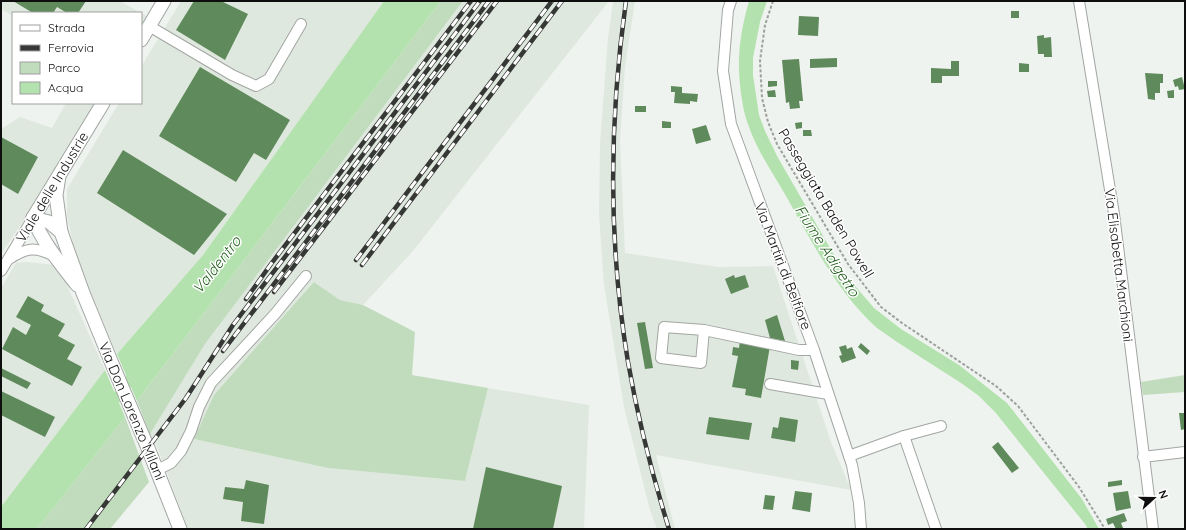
<svg xmlns="http://www.w3.org/2000/svg" width="1186" height="530" font-family="Quicksand,sans-serif">
<style>
.built{fill:#dfe8de}
.green{fill:#c1dcbd}
.water{fill:#b4e2ae}
.lines{fill:none;stroke-linecap:round;stroke-linejoin:round}
.canal{stroke:#b4e2ae;stroke-width:10}
.building{fill:#5f8a5b}
.minor-casing{stroke:#a2a6a2;stroke-width:12}
.major-casing{stroke:#a2a6a2;stroke-width:15}
.path{stroke:#9da09d;stroke-width:2;stroke-dasharray:3 2;stroke-linecap:butt}
.minor{stroke:#fff;stroke-width:10}
.major{stroke:#fff;stroke-width:13}
.rail-casing{stroke:#363836;stroke-width:4.5}
.rail{stroke:#fff;stroke-width:3;stroke-dasharray:9;stroke-linecap:butt}
.labels{text-anchor:middle;stroke-width:3;stroke-linejoin:round;paint-order:stroke}
.street-label{font-size:14px;fill:#0d0e0d;stroke:#fff}
.water-label{font-size:15px;font-style:italic;fill:#235f1e;stroke:#fff}
</style>
<rect width="100%" height="100%" fill="#eff3ef"/>
<!-- built -->
<g class="built">
<path d="M1,1H120L150,18L141,32V13H13V16L1,9Z"/>
<path d="M181,1H384L203,255L117,354L74,255V248L67,216V189L119,103H141V67Z"/>
<path d="M463,1H609L413,251L363,305L340,300L314,282L194,439L328,468L465,481L488,388L589,405L584,529H188L156,444L150,434L205,344Z"/>
<path d="M613,1H635L625,67L620,141L625,253L718,267L773,266L831,442L851,490L656,455L675,529H657L650,510L624,407L604,285L599,215L600,144L608,38Z"/>
<path d="M66,103H98L50,182L1,254V129L20,117L52,128Z"/>
<path d="M26,262L58,265L105,370L1,507V288L16,263Z"/>
</g>
<!-- green -->
<g class="green">
<path d="M441,1H463L205,344L150,434L137,401Z"/>
<path d="M314,282L340,300L363,305L415,332L412,375L488,388L465,481L328,468L194,439L214,395Z"/>
<path d="M1185,375V392L1143,395L1141,382Z"/>
<path d="M125,417L149,482L110,529H37Z"/>
</g>
<!-- water -->
<g class="water">
<path d="M384,1H441L137,401L117,354L203,255Z"/>
<path d="M749,1H767L760,22L753,58V75L759,115L765,131L777,156L845,274L874,308L901,329L959,365L1007,403L1082,499L1099,529H1088L1085,524L995,412L979,396L961,383L897,342L877,328C837,292 812,242 786,196C768,165 747,136 742,100C736,64 739,36 749,1Z"/>
<path d="M105,370L125,417L37,529H1V507Z"/>
</g>
<g class="lines">
<!-- canal -->
<path class="canal" d="M108,409L137,370"/>
</g>
<!-- building -->
<g class="building">
<path d="M13,1H86L78,13H67L57,7L53,13H33Z"/>
<path d="M194,1H221L248,14L225,60L176,30Z"/>
<rect x="1011" y="11" width="8" height="7"/>
<path d="M799,16L819,17L818,36L798,35Z"/>
<path d="M1044,35V38L1051,37L1052,57H1044V54H1038L1037,36Z"/>
<path d="M837,58V67L810,68V59Z"/>
<path d="M799,59L803,101H799L800,108L790,109L789,102L786,103L782,60Z"/>
<path d="M951,61H959V76H942V83H931V68L951,69Z"/>
<path d="M1019,63L1029,64V72H1019Z"/>
<path d="M200,67L290,120L266,160L254,153L236,182L159,136Z"/>
<path d="M1145,73L1163,74V83H1160V93H1155V100L1148,99Z"/>
<path d="M1182,77L1185,89L1179,90L1178,86L1175,87L1173,80Z"/>
<path d="M768,81H777V86L768,87Z"/>
<path d="M671,86L682,87V93L698,94L697,102L690,101V104L674,103L675,92H671Z"/>
<path d="M775,90L776,97H768L767,91Z"/>
<path d="M1174,90V98H1168L1167,91Z"/>
<rect x="635" y="106" width="11" height="6"/>
<path d="M662,121L671,122V128H662Z"/>
<path d="M802,122V128L796,129L795,123Z"/>
<path d="M706,125L711,140L696,144L692,129Z"/>
<path d="M803,130H811L812,136H803Z"/>
<path d="M1,137L38,157L18,194L1,184Z"/>
<path d="M123,150L227,214L194,255L97,193Z"/>
<path d="M734,275L735,278L745,275L749,287L731,294L725,279Z"/>
<path d="M28,296L44,305L41,311L65,324L58,336L75,345L67,359L82,367L72,386L2,349L13,327L26,335L31,325L16,317Z"/>
<path d="M777,315L785,341L770,338L765,320Z"/>
<path d="M645,322L653,368L645,369L637,323Z"/>
<path d="M740,341L770,346L761,398L745,395L746,389L732,387L738,356L732,355L733,347L739,348Z"/>
<path d="M861,343L870,351L867,355L858,347Z"/>
<path d="M846,345L847,349L852,347L856,358L842,363L839,356L842,355L839,347Z"/>
<path d="M791,360L799,361L798,370L791,369Z"/>
<path d="M1,368L31,383L27,389L1,376Z"/>
<path d="M1,391L55,417L45,437L1,415Z"/>
<path d="M1179,413H1185V429L1181,430Z"/>
<path d="M709,417L752,423L749,440L706,434Z"/>
<path d="M780,417L798,420L795,442L771,438L773,427L778,428Z"/>
<path d="M998,442L1019,468L1012,473L992,447Z"/>
<path d="M486,467L562,486L553,529H473Z"/>
<path d="M246,480L269,485L264,524L241,521L243,502L223,499L225,487L244,489Z"/>
<path d="M1122,480V485L1108,487V482Z"/>
<path d="M795,491L812,493L810,512L792,509Z"/>
<path d="M1128,491L1131,508L1116,511L1113,493Z"/>
<path d="M765,495L775,496L773,510L763,509Z"/>
<path d="M1124,513L1127,521L1121,523L1123,528L1116,529L1113,523L1108,525L1106,519Z"/>
</g>
<g class="lines">
<!-- minor casing -->
<g class="minor-casing">
<g id="minor">
<path d="M731,1L728,10L723,71L731,124L814,350L852,465L859,503L861,529"/>
<path d="M1079,1L1114,214L1153,529"/>
<path d="M149,26L232,75L256,86L269,79L301,24"/>
<path d="M9,259C26,248 35,246 54,256"/>
<path d="M1,271L33,218"/>
<path d="M704,330L701,363L661,358L664,327L704,330L799,350H814"/>
<path d="M770,384L828,394"/>
<path d="M904,436L936,529"/>
<path d="M849,456L904,436L941,426"/>
<path d="M1143,457L1185,452"/>
<path d="M157,470L171,463L181,451L191,431L199,407L211,383L275,314L306,276"/>
</g>
</g>
<!-- major casing -->
<g class="major-casing">
<g id="major">
<path d="M141,40L164,1"/>
<path d="M59,176L56,195L61,232L83,293L113,366L148,448L180,529"/>
<path d="M33,218L103,103"/>
<path d="M33,218C43,243 60,263 77,285"/>
<path d="M33,218L49,222L61,232"/>
</g>
</g>
<!-- path -->
<path class="path" d="M773,1L765,25L760,61L762,98L768,122L777,144L848,264L881,307L902,323L996,386L1018,406L1079,487L1105,529"/>
<!-- minor -->
<use href="#minor" class="minor"/>
<!-- major -->
<use href="#major" class="major"/>
<!-- rail casing -->
<g class="rail-casing">
<g id="rail">
<path d="M626,1C609,121 608,242 628,362C638,419 652,474 669,529"/>
<path d="M356,260L552,1"/>
<path d="M362,265L562,1"/>
<path d="M274,292L497,1"/>
<path d="M246,299L271,264L471,1"/>
<path d="M223,351L489,1"/>
<path d="M86,529L186,398L233,325L480,1"/>
</g>
</g>
<!-- rail -->
<use href="#rail" class="rail"/>
</g>
<g class="labels">
<!-- street labels -->
<g class="street-label">
<text transform="translate(52 187) rotate(-59)" y="5">Viale delle Industrie</text>
<text transform="translate(826 203) rotate(59)" y="5">Passeggiata Baden Powell</text>
<text transform="translate(1119 265) rotate(83)" y="5">Via Elisabetta Marchioni</text>
<text transform="translate(783 266) rotate(69)" y="5">Via Martiri di Belfiore</text>
<text transform="translate(132 411) rotate(67)" y="5">Via Don Lorenzo Milani</text>
</g>
<!-- water labels -->
<g class="water-label">
<text transform="translate(827 251) rotate(57)" y="5">Fiume Adigetto</text>
<text transform="translate(217 265) rotate(-52)" y="5">Valdentro</text>
</g>
</g>
<!-- border -->
<rect width="1186" height="530" fill="none" stroke="#0d0e0d" stroke-width="4"/>
<!-- legend -->
<rect x="12" y="12" width="130" height="92" fill="#ffffff" stroke="#9e9f9e"/>
<rect x="20" y="25" width="20" height="6" fill="#ffffff" stroke="#9e9f9e"/>
<text x="48" y="32" font-size="12" fill="#0d0e0d">Strada</text>
<rect x="20" y="45" width="20" height="6" fill="#363836" stroke="#9e9f9e"/>
<text x="48" y="52" font-size="12" fill="#0d0e0d">Ferrovia</text>
<rect x="20" y="62" width="20" height="12" fill="#c1dcbd" stroke="#9e9f9e"/>
<text x="48" y="72" font-size="12" fill="#0d0e0d">Parco</text>
<rect x="20" y="82" width="20" height="12" fill="#b4e2ae" stroke="#9e9f9e"/>
<text x="48" y="92" font-size="12" fill="#0d0e0d">Acqua</text>
<!-- north arrow -->
<g transform="translate(1154 498) rotate(69)" stroke="#ffffff" stroke-width="3" paint-order="stroke">
<path d="M0-3L7 15L0 10L-7 15Z" fill="#0d0e0d"/>
<text y="-6" font-size="11" font-weight="bold" text-anchor="middle" fill="#0d0e0d">N</text>
</g>
</svg>
